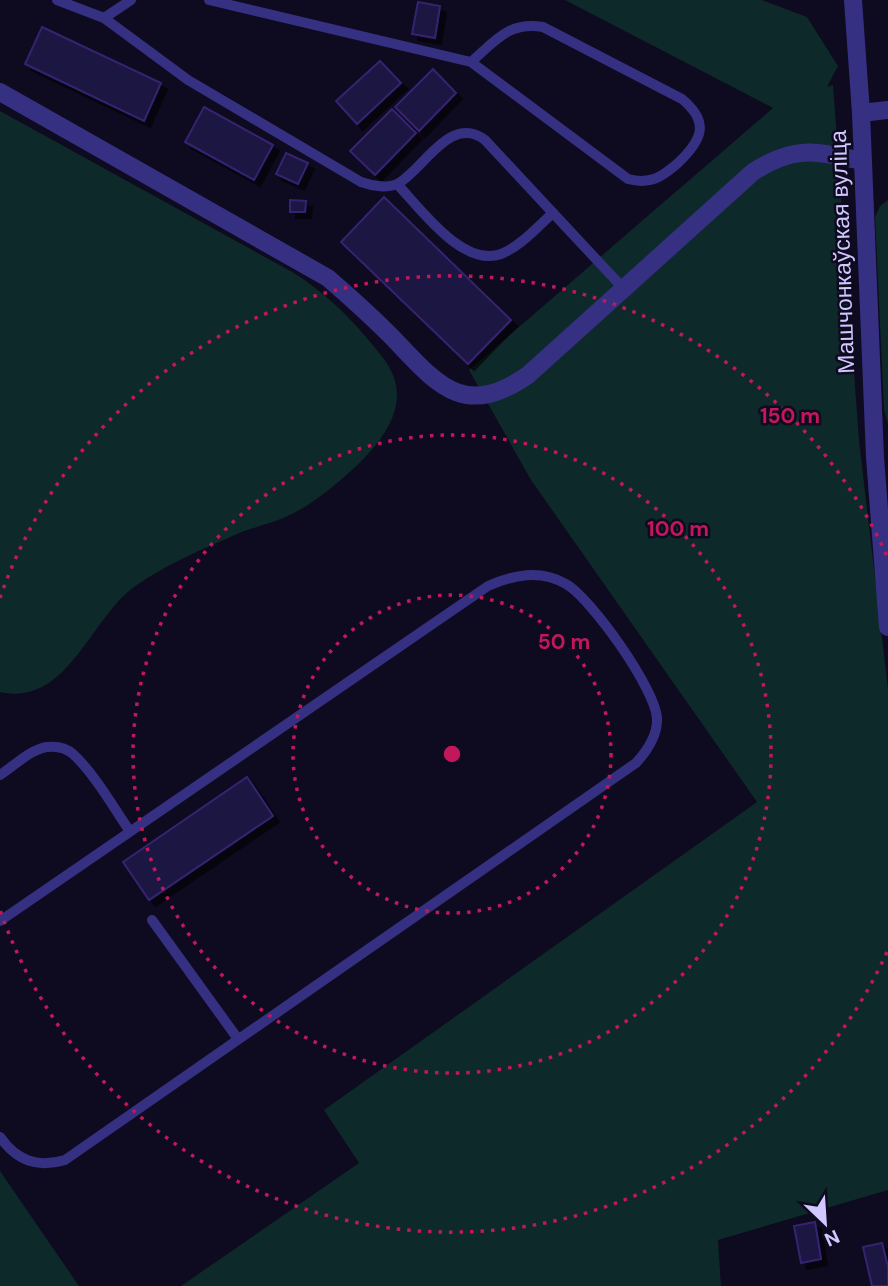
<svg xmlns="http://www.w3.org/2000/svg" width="888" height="1286" font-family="'DM Sans',sans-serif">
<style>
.green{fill:#0d2929}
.building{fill:#1f1442;stroke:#362470;stroke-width:2;filter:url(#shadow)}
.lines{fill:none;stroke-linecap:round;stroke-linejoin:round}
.lane{stroke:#363083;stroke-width:10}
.street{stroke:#363083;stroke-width:18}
.ring{fill:none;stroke:#c2185b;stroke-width:3.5;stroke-dasharray:3.5 7}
.labels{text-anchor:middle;stroke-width:5;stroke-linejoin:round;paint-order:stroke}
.street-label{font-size:23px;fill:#d0c8ff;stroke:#0e0a1f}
.centre{fill:#c2185b;stroke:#0e0a1f;stroke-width:3.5}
.ring-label{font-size:21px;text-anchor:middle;font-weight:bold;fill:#c2185b;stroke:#0e0a1f;stroke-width:5;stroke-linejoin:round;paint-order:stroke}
</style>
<defs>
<filter id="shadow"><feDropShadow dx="6" dy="6" stdDeviation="0" flood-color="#0009"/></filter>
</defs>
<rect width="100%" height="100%" fill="#0e0a1f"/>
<!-- green -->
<g class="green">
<path d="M565,0H762L807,17L838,66L827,87L833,85L859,440L888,689V1190L718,1240L721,1286H181L359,1163L324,1110L757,802L531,480L469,370L773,108Z"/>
<path d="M0,111L294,273C322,291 344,311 365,336C375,348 387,360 393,375C408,412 377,447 352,470C333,487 314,503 292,514C276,522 258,526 242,532C205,548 166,564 134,587C90,619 67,707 0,692Z"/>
<path d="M888,200V424L884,410L875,217L880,206Z"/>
<path d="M0,1171L79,1286H0Z"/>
</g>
<!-- building -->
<g class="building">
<path d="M418,2L440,6L435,38L412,34Z"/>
<path d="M42,27L161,83L144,121L25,64Z"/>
<path d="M380,61L401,83L357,124L336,101Z"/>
<path d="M433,69L456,93L419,131L395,107Z"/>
<path d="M204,107L273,145L254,180L185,142Z"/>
<path d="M392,109L416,133L375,175L350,151Z"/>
<path d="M286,153L308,163L298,184L276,174Z"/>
<path d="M384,197L511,320L468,364L341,242Z"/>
<path d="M290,200L306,201L305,212H290Z"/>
<path d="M247,777L273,816L149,900L123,862Z"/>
<path d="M815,1222L821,1259L801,1263L794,1226Z"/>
<path d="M882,1243L888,1267V1286H872L863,1247Z"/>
</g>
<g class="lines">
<!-- lane -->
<g class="lane">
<path d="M57,0L104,18L188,80L361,182C372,186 389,189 399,183C425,167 451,114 485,140L553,213C537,227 521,246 501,254C463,268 421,209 397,184"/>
<path d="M209,0L471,62L628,179C650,185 662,177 678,163C701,141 711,123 682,99L543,27C509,21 495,41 471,62"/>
<path d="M104,18L131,0"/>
<path d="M553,213L623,288"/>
<path d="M0,775C14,766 31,749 47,747C56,746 66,748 73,754C93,772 114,808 129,830"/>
<path d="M152,920L238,1039"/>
<path d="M0,921L488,586C513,575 540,569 566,584C591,598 658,692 657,720C657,737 647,751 636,763L65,1160C37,1168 17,1161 0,1137"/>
</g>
<!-- street -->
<g class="street">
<path d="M853,0L861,113L875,457L888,627"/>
<path d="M0,92L328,278C350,297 371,316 392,337C437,384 463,420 528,375L753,172C794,145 816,151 862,161"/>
<path d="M861,113L888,110"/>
</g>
</g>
<!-- distance rings -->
<g class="ring">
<circle cx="452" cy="754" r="159"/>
<circle cx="452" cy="754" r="319"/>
<path d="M887 952A478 478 0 0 1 0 910M0 598A478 478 0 0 1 887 556"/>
</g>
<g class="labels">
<!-- street labels -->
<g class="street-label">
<text transform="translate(842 252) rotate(-92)" y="8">Машчонкаўская вуліца</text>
</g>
</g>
<circle cx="452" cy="754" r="10" class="centre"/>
<g class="ring-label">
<text x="790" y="423">150 m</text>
<text x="678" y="536">100 m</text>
<text x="564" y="649">50 m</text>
</g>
<!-- north arrow -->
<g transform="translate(825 1223) rotate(155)" stroke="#0e0a1f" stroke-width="5" paint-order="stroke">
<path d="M0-5L12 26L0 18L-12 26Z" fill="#d0c8ff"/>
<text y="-10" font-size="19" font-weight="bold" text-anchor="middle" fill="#d0c8ff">N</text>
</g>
</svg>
